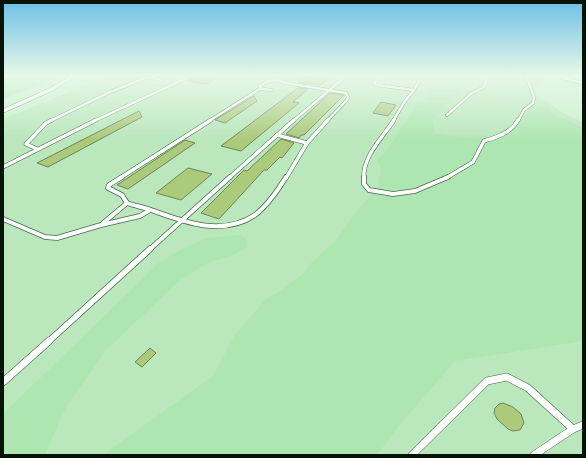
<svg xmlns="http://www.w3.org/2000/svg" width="586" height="458" font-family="Lato,sans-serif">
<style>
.built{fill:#bae7bc}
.green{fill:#aee6b1}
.building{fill:#abca7a;stroke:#728359}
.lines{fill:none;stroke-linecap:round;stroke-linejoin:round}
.service-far4-casing{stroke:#466949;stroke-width:3.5}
.service-far3-casing{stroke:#466949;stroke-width:4.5}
.service-far2-casing{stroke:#466949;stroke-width:5.5}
.service-far1-casing{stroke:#466949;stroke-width:7}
.service-casing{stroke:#466949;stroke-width:8}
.minor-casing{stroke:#466949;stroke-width:1}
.service-far4{stroke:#fff;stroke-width:2.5}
.service-far3{stroke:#fff;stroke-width:3.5}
.service-far2{stroke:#fff;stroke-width:4}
.service-far1{stroke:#fff;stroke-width:5.5}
.service{stroke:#fff;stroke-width:7}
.minor{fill:#fff;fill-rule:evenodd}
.rail{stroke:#425743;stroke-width:2;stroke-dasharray:4 4;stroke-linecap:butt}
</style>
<rect width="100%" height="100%" fill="#c9f0cb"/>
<!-- built -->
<path class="built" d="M108,76H541L553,79L537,85L534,93L563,113L583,122V455H3V119Z"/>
<!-- green -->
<g class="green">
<path d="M3,76H62L3,99Z"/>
<path d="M442,76H480C464,90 444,102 432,120L435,133L464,138L498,134L516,120L541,106L548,107L554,114L583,128V341L455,361L399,426L377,455H103L213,376L234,336L266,299L276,294L304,273L310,264L337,239L355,213L378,187L381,169L377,160L386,151L419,102L421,105Z"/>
<path d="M240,235L245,238L247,247L231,256L207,263L179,281L105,351L65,409L45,455H3V414L160,262L180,250L207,238Z"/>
</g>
<!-- building -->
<g class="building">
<path d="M194,76H220L206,84L188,81Z"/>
<path d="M295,76H331L320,85L299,82Z"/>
<path d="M298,88L308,89L293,102L299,103L241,151L221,146Z"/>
<path d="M330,93L344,95L304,135H301L299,138L286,134Z"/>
<path d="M254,96L257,101L225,123L215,120Z"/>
<path d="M381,102L396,105L388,116L373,113Z"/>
<path d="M139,111L142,117L48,167L37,163Z"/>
<path d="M281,139L294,143L282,158L280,157L267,170H264L219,219L201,213L244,170L247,171Z"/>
<path d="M185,140L195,143L128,189L117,185Z"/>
<path d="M188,168L212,174L181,200L156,193Z"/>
<path d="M150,348L156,353L142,367L135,362Z"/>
<path d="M503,403L513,407L521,414L524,423L520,430L513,431L508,429L497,419L494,413L495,408L499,404Z"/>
</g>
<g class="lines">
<!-- service-far4 casing -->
<g class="service-far4-casing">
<g id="service-far4">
<path d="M151,76L148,77L162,80"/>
<path d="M279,76L277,80L286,83L346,93L348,97L347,100L327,121"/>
<path d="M381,76L374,83L376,85L414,90L422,76"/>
<path d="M565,76L563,78L583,83"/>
<path d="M272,90L262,89L260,86L268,81L277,80"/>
<path d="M447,115L472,93L484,87L488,76"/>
<path d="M50,121L110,92L148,77"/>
<path d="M94,121L191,76"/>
<path d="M209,121L261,88"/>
<path d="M293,121L346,76"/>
<path d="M393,121L405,101L414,90"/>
<path d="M518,121L524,110L533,103L534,97L526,76"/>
</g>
</g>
<!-- service-far3 casing -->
<g class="service-far3-casing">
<g id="service-far3">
<path d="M277,135L307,143L328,120"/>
<path d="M37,149L26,144L46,123L52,120"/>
<path d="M3,167L96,120"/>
<path d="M120,178L211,120"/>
<path d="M229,178L294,120"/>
<path d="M286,178L307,143"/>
<path d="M364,178C362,157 383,137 394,120"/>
<path d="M446,178L473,162L484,141C497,137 511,133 518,120"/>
</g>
</g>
<!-- service-far2 casing -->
<g class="service-far2-casing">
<g id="service-far2">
<path d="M122,177L109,185L108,188L122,195L127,203C135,206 143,207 151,210C184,222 222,237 255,215C268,205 278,190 286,177"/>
<path d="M364,177V184L369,190L393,194L415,191L448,177"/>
<path d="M3,219L45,237L57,238L101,225L140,216L150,210"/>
<path d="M102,224L127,203"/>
<path d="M149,250L230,177"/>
</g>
</g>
<!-- service-far1 casing -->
<g class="service-far1-casing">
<path id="service-far1" d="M48,342L150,249"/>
</g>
<!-- service casing -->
<g class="service-casing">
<g id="service">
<path d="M3,382L49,341"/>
<path d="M412,455L487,381L507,377L528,388L573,429"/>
<path d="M534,455L573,429L583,425"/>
</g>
</g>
<!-- minor casing -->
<g class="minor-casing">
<path id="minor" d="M71,76H76L52,91L3,113V109L48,89Z"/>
</g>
<!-- service-far4 -->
<use href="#service-far4" class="service-far4"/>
<!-- service-far3 -->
<use href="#service-far3" class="service-far3"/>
<!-- service-far2 -->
<use href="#service-far2" class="service-far2"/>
<!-- service-far1 -->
<use href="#service-far1" class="service-far1"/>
<!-- service -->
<use href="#service" class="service"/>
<!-- minor -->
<use href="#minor" class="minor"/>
<!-- rail -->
<path class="rail" d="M306,78L308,76"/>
</g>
<!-- sky -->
<linearGradient id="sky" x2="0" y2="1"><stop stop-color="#6dc0e5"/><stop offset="0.54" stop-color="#e7f8e8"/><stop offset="1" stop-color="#e7f8e8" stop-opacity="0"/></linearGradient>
<rect width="586" height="140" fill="url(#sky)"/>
<!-- border -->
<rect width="586" height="458" fill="none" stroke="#061307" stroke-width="8"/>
</svg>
